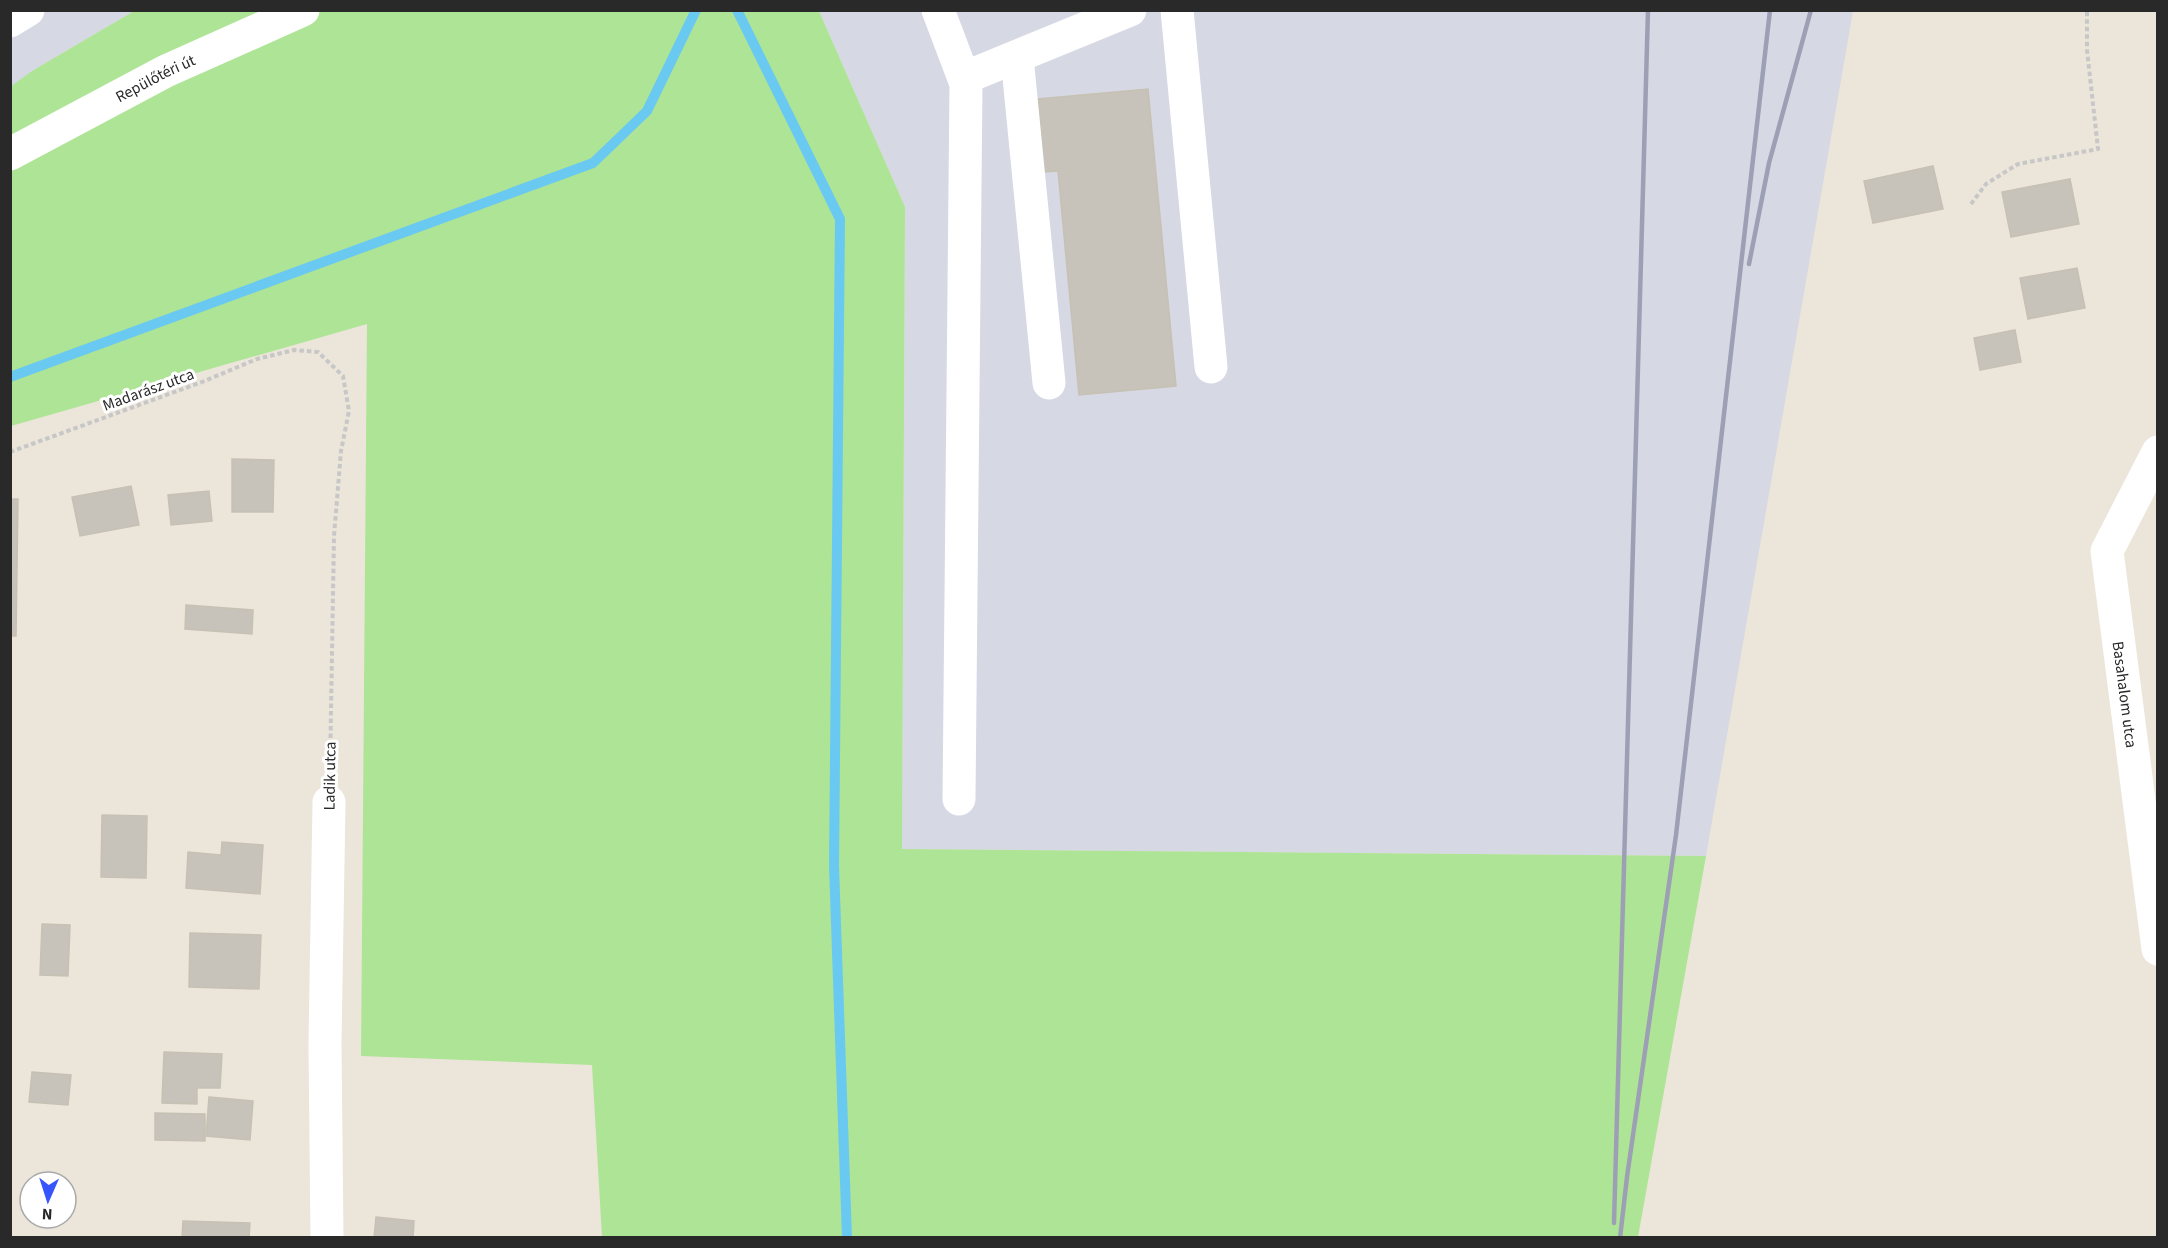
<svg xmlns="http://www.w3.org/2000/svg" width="2168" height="1248" font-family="'Source Sans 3',sans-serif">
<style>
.airport{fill:#d6d8e4}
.green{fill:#aee495}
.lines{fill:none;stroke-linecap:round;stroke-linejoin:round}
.stream{stroke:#6ac9f1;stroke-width:10}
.building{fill:#c7c2ba;stroke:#c7c1b4;stroke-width:1.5}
.path{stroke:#c7c7c7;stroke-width:4;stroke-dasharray:4.5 3;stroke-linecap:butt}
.minor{stroke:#fff;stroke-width:33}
.rail{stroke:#9da0b4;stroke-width:4.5}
.labels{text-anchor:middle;stroke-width:6;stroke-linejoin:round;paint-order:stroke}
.street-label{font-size:16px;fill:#292929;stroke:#fff}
</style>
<rect width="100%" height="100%" fill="#ece5da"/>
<!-- airport -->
<g class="airport">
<path d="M11,11H134L32,71L11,87Z"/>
<path d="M819,11H1853L1706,856L902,849L905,207Z"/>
</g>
<!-- green -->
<path class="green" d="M134,11H819L905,207L902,849L1706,856L1638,1237H602L592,1065L361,1056L367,324L11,426L10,87L32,71Z"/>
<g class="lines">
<!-- stream -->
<g class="stream">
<path d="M737,10L840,219L834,866L847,1238"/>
<path d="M10,377L593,163L647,111L696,10"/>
</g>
</g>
<!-- building -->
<g class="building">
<path d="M1148,89L1176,386L1079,395L1058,171L1044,172L1038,99Z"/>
<path d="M1933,166L1943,209L1873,223L1864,181Z"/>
<path d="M2070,179L2079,224L2011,237L2002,192Z"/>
<path d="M2077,268L2085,308L2028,319L2020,278Z"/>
<path d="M2015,330L2021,362L1980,370L1974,338Z"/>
<path d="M232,459L274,460L273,512H232Z"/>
<path d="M131,486L139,525L80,536L72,497Z"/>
<path d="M209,491L212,521L171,525L168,495Z"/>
<path d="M10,499H18L16,636H10Z"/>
<path d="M186,605L253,610L252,634L185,629Z"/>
<path d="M102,815L147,816L146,878L101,877Z"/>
<path d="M222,842L263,845L260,894L186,888L188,852L221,855Z"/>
<path d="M42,924L70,925L68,976L40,975Z"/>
<path d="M190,933L261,935L259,989L189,987Z"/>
<path d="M164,1052L222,1054L220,1088H197V1104L162,1103Z"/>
<path d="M32,1072L71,1075L68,1105L29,1102Z"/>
<path d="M209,1097L253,1101L250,1140L206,1136Z"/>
<path d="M155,1113L205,1114V1141L155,1140Z"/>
<path d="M376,1217L414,1221L413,1238H374Z"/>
<path d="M183,1221L250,1223L249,1238H182Z"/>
</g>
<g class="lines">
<!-- path -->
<g class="path">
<path d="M1971,204L1986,184L2018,164L2098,149L2087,50V10"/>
<path d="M10,452L202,382L257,359L294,350L318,352L343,376L349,411L341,451L334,536L330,769"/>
</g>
<!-- minor -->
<g class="minor">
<path d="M938,10L966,84L959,799"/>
<path d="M1177,10L1211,367"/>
<path d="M10,21L28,10"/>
<path d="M1017,57L1049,383"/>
<path d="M964,78L1130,10"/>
<path id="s1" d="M10,154L166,71L303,10"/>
<path id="s2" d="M2158,452L2107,551L2158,949"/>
<path d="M327,1238L325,1044L329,802"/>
</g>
<!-- rail -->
<g class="rail">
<path d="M1749,264L1769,163L1811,10"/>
<path d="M1614,1223L1648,10"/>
<path d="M1620,1238L1627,1177L1676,835L1770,10"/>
</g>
</g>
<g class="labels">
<!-- street labels -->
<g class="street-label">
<text dy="6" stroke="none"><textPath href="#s1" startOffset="164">Repülőtéri út</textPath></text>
<text transform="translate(148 389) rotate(-20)" y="6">Madarász utca</text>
<text dy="6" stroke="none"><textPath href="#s2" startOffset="256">Basahalom utca</textPath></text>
<text transform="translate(329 776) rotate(-89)" y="6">Ladik utca</text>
</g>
</g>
<!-- border -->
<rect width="2168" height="1248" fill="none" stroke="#292929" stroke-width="24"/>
<!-- north arrow -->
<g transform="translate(48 1200) rotate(183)"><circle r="28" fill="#ffffff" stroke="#a9a9a9" stroke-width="1.5"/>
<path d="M0-4.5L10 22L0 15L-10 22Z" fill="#3655fd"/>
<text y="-9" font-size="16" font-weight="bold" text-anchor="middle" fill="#292929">N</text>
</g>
</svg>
